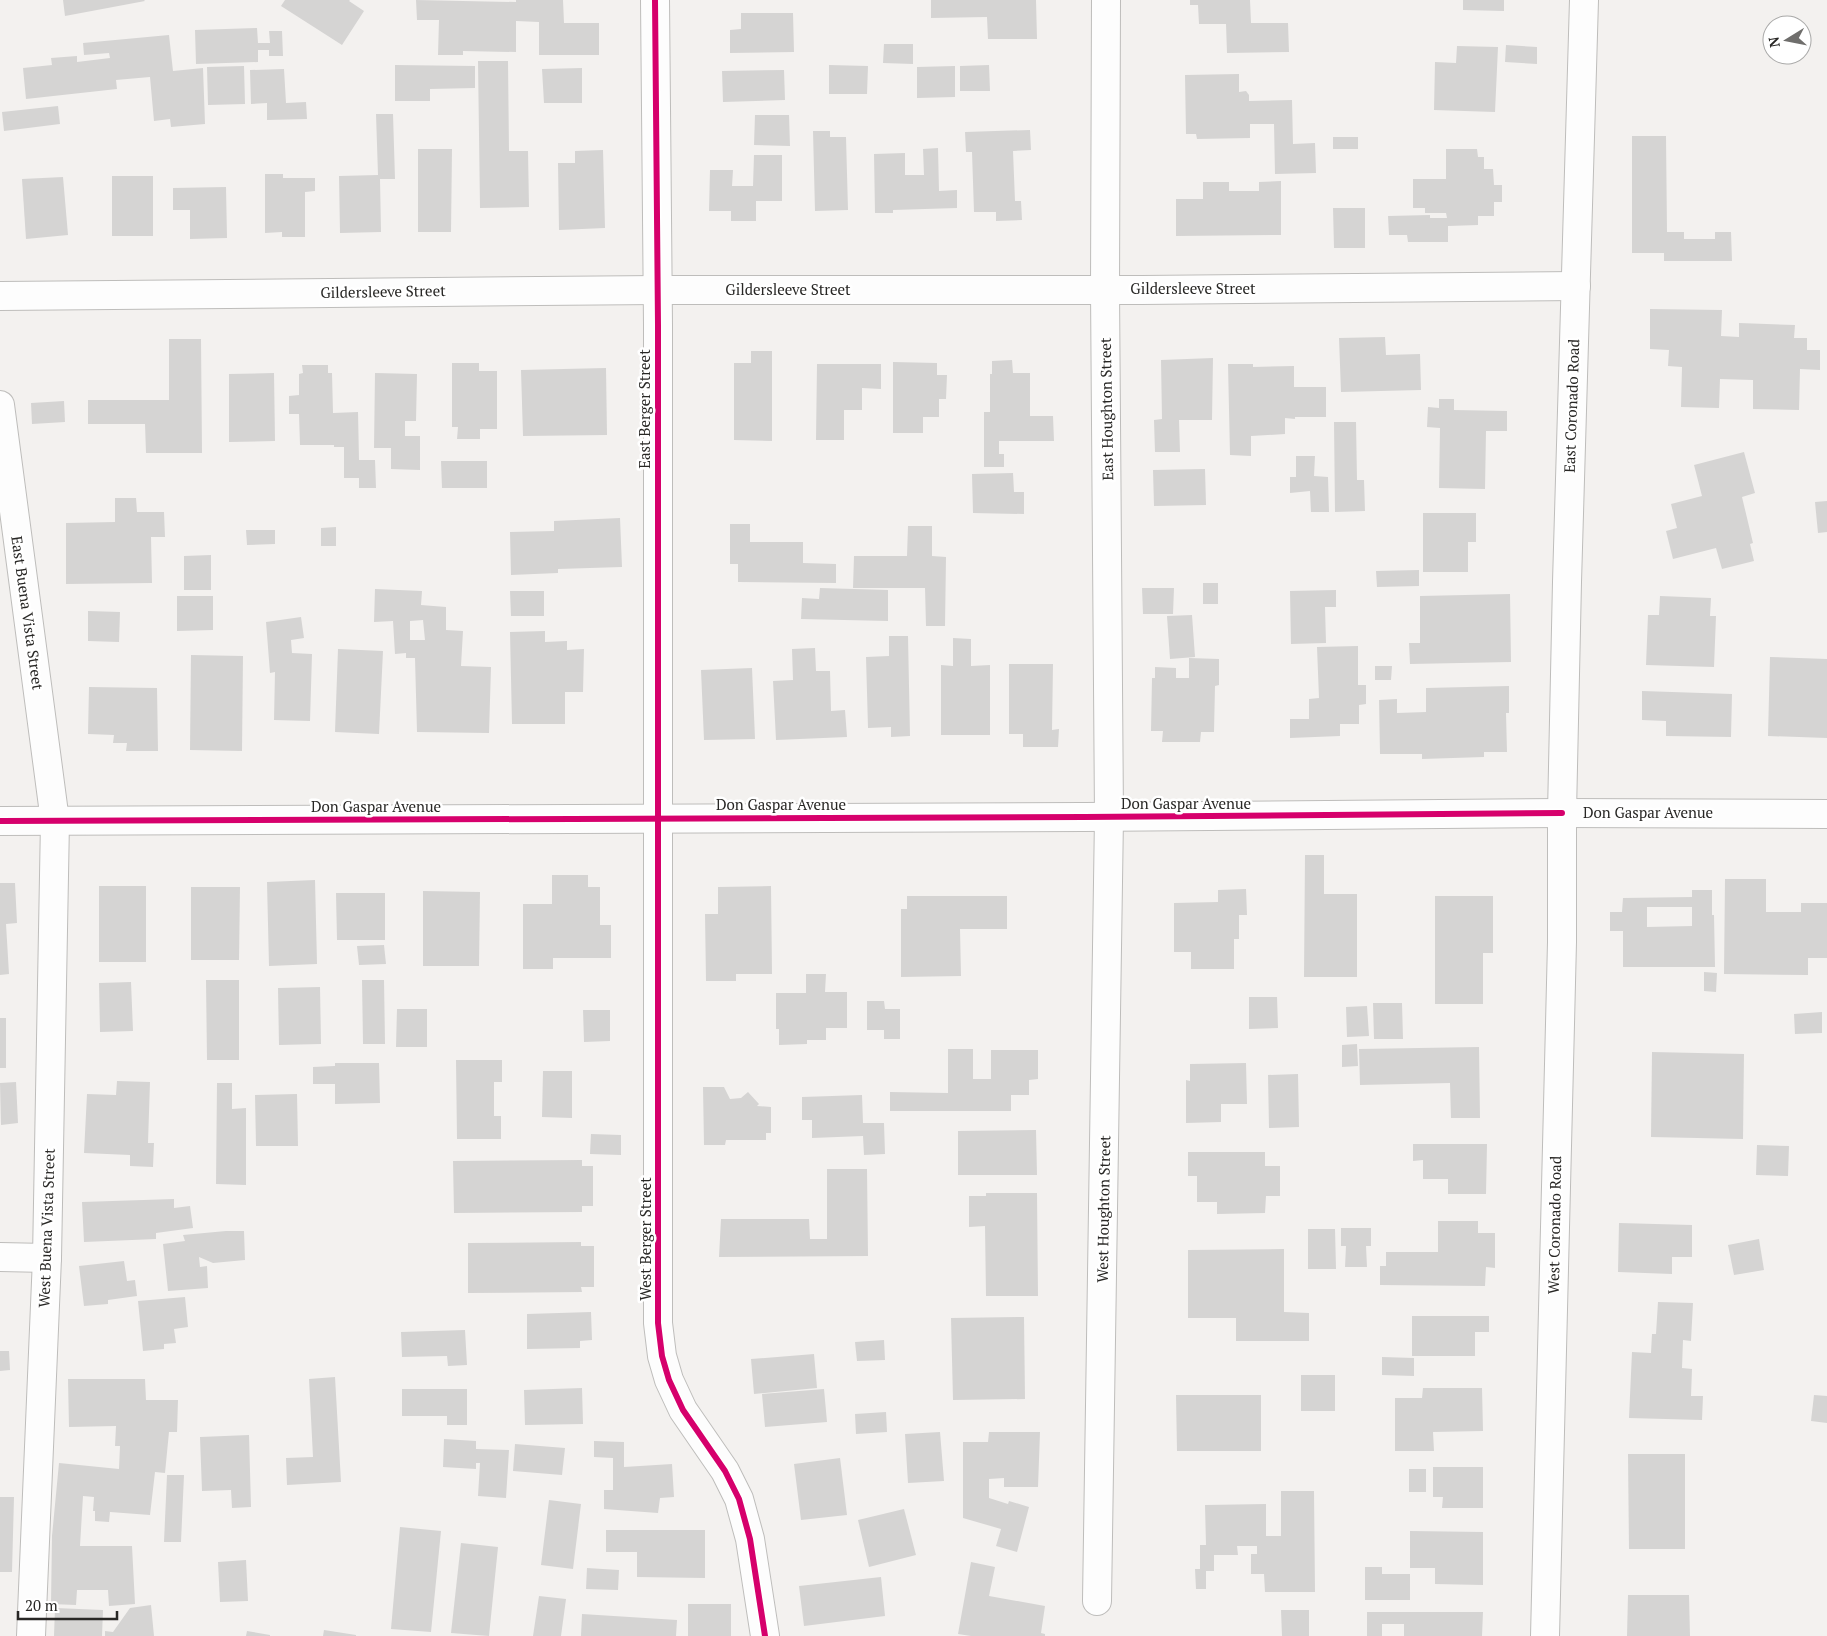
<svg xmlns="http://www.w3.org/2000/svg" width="1827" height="1636" font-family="'PT Serif',serif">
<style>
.building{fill:#d5d4d3;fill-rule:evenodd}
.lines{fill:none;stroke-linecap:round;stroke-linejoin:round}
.minor-casing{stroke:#bebdbb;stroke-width:30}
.minor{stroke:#fdfdfd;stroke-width:28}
.cycleway-casing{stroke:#fff;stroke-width:9}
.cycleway{stroke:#d6006c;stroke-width:6}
.labels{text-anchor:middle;stroke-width:5;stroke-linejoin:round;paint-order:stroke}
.street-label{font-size:15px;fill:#282725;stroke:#fff}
</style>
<rect width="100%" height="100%" fill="#f3f1ef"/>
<!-- building -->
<g class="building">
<path d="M63,0H144L145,1L65,16Z"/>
<path d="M285,0H350L349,1L364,11L342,45L281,6Z"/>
<path d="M416,0L516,2V0H563L564,23H599V55H539V22L516,21V52L463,51V55H438L439,20H417Z"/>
<path d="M931,0H1036L1037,39H988L987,17L931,18Z"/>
<path d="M1190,0H1250L1251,23H1288L1289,52L1227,53L1226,24H1199L1198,5H1190Z"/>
<path d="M1463,0H1504V11L1463,10Z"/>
<path d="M741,13H793L794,52L730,53V30L741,29Z"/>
<path d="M257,28L258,43H270L269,31H282L283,56H269V50H258V62L196,64L195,30Z"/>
<path d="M169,35L173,71L203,68L205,124L171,127L170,119L154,121L150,77L116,80L117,89L26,99L23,68L52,65L51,58L77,56V62L110,58L109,53L84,55L83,43Z"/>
<path d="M884,44H913V64L883,63Z"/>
<path d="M1506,45L1537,47V64L1505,62Z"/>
<path d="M1457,46L1498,47L1495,112L1434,110L1435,62L1456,63Z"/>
<path d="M478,61H508L509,151H528L529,207L480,208Z"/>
<path d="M395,65L475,66V88L430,89V101H395Z"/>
<path d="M829,65L868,66L867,94H829Z"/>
<path d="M989,65L990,91H960V66Z"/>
<path d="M244,66L245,104L208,105L207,67Z"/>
<path d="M955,66V97L917,98V67Z"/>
<path d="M582,68V103H544L542,69Z"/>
<path d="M284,69L286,103L306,102L307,119L267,120V103L251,104L250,70Z"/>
<path d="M784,70L785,100L723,102L722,71Z"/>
<path d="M1239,74V92L1246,91L1249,95V101L1292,100L1293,144L1315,143L1316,173L1275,174L1274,124H1250V138L1197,139L1196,134H1186L1185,75Z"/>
<path d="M58,106L60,124L4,131L2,112Z"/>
<path d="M376,114H393L395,179H380L381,232L340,233L339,176L378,175Z"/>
<path d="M755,115H789L790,146L754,145Z"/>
<path d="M1030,130L1031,150L1013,151L1015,201H1021L1022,220L996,221V212H974L972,152H966L965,132Z"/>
<path d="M813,131H830V137H846L848,210L815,211Z"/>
<path d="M1632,136H1666L1667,232H1684V239H1715V232H1731L1732,261H1664V253H1632Z"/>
<rect x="1333" y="137" width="25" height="12"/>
<path d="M938,148L939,191L957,190V208L893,210V213H875L874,154L905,153V175H924L923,149Z"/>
<path d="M418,149H452L451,232H418Z"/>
<path d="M1446,149H1477L1478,157H1484V169H1493L1494,185H1502V202H1494V216H1478V225L1448,226V242H1408L1407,235H1389L1388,216L1430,215V218H1447L1446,213H1425V208H1413V179H1446Z"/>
<path d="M603,150L605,228L559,230L558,163H575V151Z"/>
<path d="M754,155H782V201H756V221H731V211H709L710,170H733L732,186H753Z"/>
<path d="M265,174H283V178H315V191L305,192V237H282V232L265,233Z"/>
<rect x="112" y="176" width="41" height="60"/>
<path d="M63,177L68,235L26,239L22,179Z"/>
<path d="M1281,181V235L1176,236V199H1203V182H1229V191H1259V182Z"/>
<path d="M226,187L227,238L190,239V210H173V188Z"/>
<path d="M1333,208H1365V248H1334Z"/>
<path d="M1650,309L1722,310L1721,336L1739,337V323L1795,325L1794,338H1807V350H1820V370L1800,369L1799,410L1753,409V380L1720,379L1719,408L1681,407L1682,367L1668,366L1669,350L1650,349Z"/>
<path d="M1385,337L1386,355L1420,354L1421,390L1341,392L1339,338Z"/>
<path d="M169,339H201L202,453H146L145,424H88V400H169Z"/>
<path d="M751,351H772V441L734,440V363H751Z"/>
<path d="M1213,358L1212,420H1179L1180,452H1155L1154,420L1162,419L1161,360Z"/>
<path d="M1012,360L1013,373H1030V416H1053L1054,441H999V454H1004V467H984V412H990V374H992V361Z"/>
<path d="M893,362L937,363V375H947L946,399H939V417H923V433H893Z"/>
<path d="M452,363H479V371H497V429H480V439H457L458,427H452Z"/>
<path d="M817,364H881V389L862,388V410H844V440H816Z"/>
<path d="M1228,364H1253V367L1294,366V387H1326V417H1295V419L1285,418V434L1251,436V456L1230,455Z"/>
<path d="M302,365H328V373H332L333,413L358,412L359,460H375L376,488H359V478H344V447H334V445H300L299,414H289V396L299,395V374L303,373Z"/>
<path d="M606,368L607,435L523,436L521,370Z"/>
<path d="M274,373L275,441L229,442V374Z"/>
<path d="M375,373L417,374L416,421H405V436H420V470L391,469V448H374Z"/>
<path d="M1439,399H1454V410L1507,411V431H1486L1485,489L1439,488L1440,428L1427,427L1428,407L1439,408Z"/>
<path d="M64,401L65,422L32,424L31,403Z"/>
<path d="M1334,422H1356L1357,480H1364L1365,511L1335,512Z"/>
<path d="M1744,452L1755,493L1742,497L1753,543L1750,544L1754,561L1722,569L1716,548L1673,559L1666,531L1677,528L1671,504L1702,496L1694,465Z"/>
<path d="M1296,456H1315L1314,476L1328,477L1329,512H1311L1310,491L1290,493V477H1296Z"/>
<path d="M441,461H487V488H442Z"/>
<path d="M1205,469L1206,505L1154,506L1153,470Z"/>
<path d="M1013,473L1014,492H1024V514L973,513L972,474Z"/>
<path d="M115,498H136L137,512H164L165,537H151L152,583L66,584V523L115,522Z"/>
<path d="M1827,501V532L1818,533L1815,502Z"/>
<path d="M1423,513H1476V542H1468V572H1423Z"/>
<path d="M620,518L622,567L558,569V573L511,575L510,532L554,531V521Z"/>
<path d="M730,524H750V542H803V563L836,564V583L738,582V564H730Z"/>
<path d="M908,526H932V556L946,557L945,626H926L925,588H853L854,556H907Z"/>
<path d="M336,527V546H321V528Z"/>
<path d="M246,530H275V544L247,545Z"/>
<path d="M211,555V590H184V556Z"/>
<path d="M1419,570V586L1377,587L1376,571Z"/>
<rect x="1203" y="583" width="15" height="21"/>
<path d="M820,588L888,590V621L801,619L802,598L819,599Z"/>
<path d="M1142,588H1174L1173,614H1143Z"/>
<path d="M375,589L422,591L421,605L446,607V630L463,631L461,666L491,667L489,733L417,732L415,658H406V653L395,654L393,621L374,622ZM423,620L425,640H410V621Z"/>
<path d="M1336,590V607H1325L1326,643L1291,644L1290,591Z"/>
<path d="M510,591H544V616H511Z"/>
<path d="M1510,594L1511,662L1410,664L1409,643H1420V596Z"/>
<path d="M177,596H213V630L177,631Z"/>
<path d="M1660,596L1711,598L1710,616H1716L1714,667L1646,665L1648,615H1659Z"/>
<path d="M88,611L120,612L119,642L88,641Z"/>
<path d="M1192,615L1195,657L1170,659L1167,616Z"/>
<path d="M301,617L304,638L291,640L292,653L312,654L310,721L274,720L275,672L270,673L266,622Z"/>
<path d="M545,631V642L567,641V650L584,649L583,692H565V724H512L510,632Z"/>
<path d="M889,636H908L910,736L891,737V727L868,728L866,657L889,656Z"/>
<path d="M953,638L971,639V666L990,665V735H941V665L953,666Z"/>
<path d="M1358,646V685H1366V704L1359,705V724H1340V736L1290,738V719H1309V699L1319,698L1317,647Z"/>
<path d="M815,648L816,671H830L831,711L845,710L847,737L776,740L773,681L793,680L792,649Z"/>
<path d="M338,649L383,651L379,734L335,732Z"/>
<path d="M191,655L243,656L242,751L190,750Z"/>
<path d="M1770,657L1827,659V738L1768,736Z"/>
<path d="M1189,658L1219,659V685L1215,686L1214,732H1201L1200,742H1162L1163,731H1151L1152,678H1155V667L1176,668V678H1189Z"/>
<path d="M1009,664H1053L1052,730L1059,729L1058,747H1023V734H1009Z"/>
<path d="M1375,666H1392L1391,680H1375Z"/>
<path d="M752,668L755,739L704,740L701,670Z"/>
<path d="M1509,686V713H1506L1507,752H1484V757L1422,759V754H1380L1379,700L1397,699V713L1426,712V688Z"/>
<path d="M89,687L157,688L158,751H126L127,743H113L114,735L88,734Z"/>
<path d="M1642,691L1732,694L1731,737L1666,736V721L1642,720Z"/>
<path d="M1305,855H1324V894H1357V977H1304Z"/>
<path d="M552,875H588V887H600V925H611V958H553V969H523V904H552Z"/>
<path d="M1725,879H1766V912H1801V903H1827V958H1808V975L1724,974Z"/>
<path d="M315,880L317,964L269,966L267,882Z"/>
<path d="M0,883H15L17,923L6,924L9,974L0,975Z"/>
<rect x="99" y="886" width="47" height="76"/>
<path d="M771,886L772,974H736V981H706L705,914H718V887Z"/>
<path d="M191,887H240L239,960H191Z"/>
<path d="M1246,889L1247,915H1239V939H1234V969H1191V952H1174V903L1218,902V890Z"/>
<path d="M1692,890H1712V915H1714L1715,967H1623V931H1610V912H1622L1623,898L1692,897ZM1647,907H1692V926L1647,927Z"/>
<path d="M423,891L480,892L479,966H423Z"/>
<path d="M336,893H385V940H337Z"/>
<path d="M907,896H1007V929H960L961,976L901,977V909H907Z"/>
<path d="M1435,896H1493V953H1483V1004H1435Z"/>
<path d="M384,945L386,964L359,965L357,946Z"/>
<path d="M1704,972L1717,973L1716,992L1704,991Z"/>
<path d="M806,974H826L825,992H847V1028H826V1040H807V1044L779,1045V1029H776V993H806Z"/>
<path d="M206,980H239V1060H207Z"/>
<path d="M362,980H384L385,1044H363Z"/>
<path d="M131,982L133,1031L100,1032L99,983Z"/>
<path d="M320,987L321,1044L279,1045L278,988Z"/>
<path d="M1249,997H1277L1278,1028L1249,1029Z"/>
<path d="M867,1001H884L885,1009H900V1039H884V1030H867Z"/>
<path d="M1373,1003H1402L1403,1039H1374Z"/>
<path d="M1367,1006L1369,1036L1347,1037L1346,1007Z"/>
<path d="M397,1009H427V1047H396Z"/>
<path d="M583,1010H610V1041L584,1042Z"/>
<path d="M1822,1012V1033L1795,1034L1794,1014Z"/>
<rect x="0" y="1018" width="6" height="50"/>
<path d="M1357,1044L1358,1066L1342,1067V1045Z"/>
<path d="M1479,1047L1480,1118H1451L1450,1083L1360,1085L1359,1049Z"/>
<path d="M948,1049H973V1079H991V1050H1038V1079L1029,1080V1095H1011V1111H890V1092L948,1093Z"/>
<path d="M1652,1052L1744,1054L1743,1139L1651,1137Z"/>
<path d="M456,1060H502V1082H494V1116H501V1139H457Z"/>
<path d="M335,1063H379L380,1103L335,1104V1084H313V1067L335,1066Z"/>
<path d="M1246,1063L1247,1104H1221V1122L1186,1123V1080L1190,1081V1064Z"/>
<path d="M543,1071H572V1118L542,1117Z"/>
<path d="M1298,1074L1299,1127L1269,1128L1268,1075Z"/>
<path d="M117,1081L150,1082L148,1143H154L153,1167L130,1166V1155L84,1153L87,1094L116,1095Z"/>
<path d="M16,1082L18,1123L1,1125L0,1083Z"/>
<path d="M217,1083H232V1109L246,1108V1185L216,1184Z"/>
<path d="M703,1087H724L730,1099L741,1098L748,1092L759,1104L757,1106L771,1107V1133H766V1140H726L725,1145H704Z"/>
<path d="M297,1094L298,1146H256L255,1095Z"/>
<path d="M862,1095L863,1123H884L885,1154L864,1155L863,1136L812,1138V1120H802V1097Z"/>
<path d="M1036,1130L1037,1175H958V1131Z"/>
<path d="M591,1134L621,1135V1155L590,1154Z"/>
<path d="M1413,1144H1487L1486,1194H1448V1179H1423V1160L1413,1161Z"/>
<path d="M1757,1145L1789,1146L1788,1176L1756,1175Z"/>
<path d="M1188,1152H1265V1166H1280V1196H1266L1265,1213L1217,1214V1202H1197V1176H1188Z"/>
<path d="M582,1160V1166H593V1206H582V1212L454,1213L453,1161Z"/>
<path d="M827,1169H867L868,1256L719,1257L721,1219H809L810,1239H827Z"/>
<path d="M986,1193H1037L1038,1296H986L985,1226L969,1227V1196H986Z"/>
<path d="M174,1199V1208L190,1206L193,1228L156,1233V1239L84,1242L82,1202Z"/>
<path d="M1438,1221H1478V1233H1495V1268L1486,1267L1485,1286L1380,1285V1266H1386V1252H1438Z"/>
<path d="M1619,1223L1692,1225V1257H1672V1274L1618,1272Z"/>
<path d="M1341,1228H1371V1246H1366L1367,1267H1345L1346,1246H1341Z"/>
<path d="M1308,1229H1335L1336,1269H1308Z"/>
<path d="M226,1231H244L245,1260L213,1263L199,1257L200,1267L207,1266L208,1288L168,1291L163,1244L185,1241L183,1235Z"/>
<path d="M1759,1239L1764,1270L1734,1275L1728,1245Z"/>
<path d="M581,1242V1246H594V1287H581L582,1292L468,1293V1243Z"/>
<path d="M1284,1249V1312L1309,1313V1341H1236V1318H1188V1250Z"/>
<path d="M124,1261L127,1281L135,1280L137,1296L108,1300V1304L84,1306L79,1266Z"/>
<path d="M185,1297L188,1327L174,1329L176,1343L164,1344V1349L143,1351L138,1301Z"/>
<path d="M1658,1302L1693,1303L1691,1341L1683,1340L1682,1368L1692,1369L1691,1396H1703L1702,1420L1629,1418L1632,1352L1651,1353L1652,1334H1656Z"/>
<path d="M591,1312L592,1340L580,1341V1348L527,1349V1314Z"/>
<path d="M1412,1316H1489V1332H1475V1356H1412Z"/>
<path d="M1024,1317L1025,1399L953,1400L951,1318Z"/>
<path d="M465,1330L467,1365L448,1366L447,1356L402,1357L401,1332Z"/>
<path d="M884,1340L885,1360L857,1361L855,1342Z"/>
<path d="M0,1351H9L10,1370L0,1371Z"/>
<path d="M814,1354L817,1388L754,1394L751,1359Z"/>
<path d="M1382,1357L1414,1358V1376L1382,1375Z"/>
<rect x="1301" y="1375" width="34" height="36"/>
<path d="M335,1377L341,1482L287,1485L286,1458L313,1457L309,1379Z"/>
<path d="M68,1379H145L146,1400H178L177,1432H169L165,1473L155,1472L150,1515L110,1512L109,1522L95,1521V1511H93L94,1497L83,1496L80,1546H132L135,1604L109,1606L108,1590H77L76,1605L51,1604L52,1536L59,1463L119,1469L120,1446H115L116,1426L69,1427Z"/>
<path d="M582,1388L583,1424L525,1425L524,1390Z"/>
<path d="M1423,1388H1482L1483,1431L1433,1432L1434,1451H1395V1398H1422Z"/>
<path d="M402,1389H467V1425H447V1416H402Z"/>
<path d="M824,1389L827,1422L765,1427L762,1394Z"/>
<path d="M1176,1395H1261V1451H1177Z"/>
<path d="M1814,1395L1827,1396V1423L1811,1421Z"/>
<path d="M886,1412L887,1432L856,1434L855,1414Z"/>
<path d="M940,1432L944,1481L908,1483L905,1434Z"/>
<path d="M989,1432H1040L1038,1487H1004V1478L989,1479V1498L1008,1504L1009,1501L1029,1507L1017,1552L996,1546L1001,1529L963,1518V1442H988Z"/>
<path d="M249,1435L251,1507L232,1508L231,1490L202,1491L200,1437Z"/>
<path d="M444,1439L476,1441V1449L509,1450L506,1498L478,1496L480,1463H476V1469L443,1467Z"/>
<path d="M594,1441L624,1442V1467L672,1464L674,1497L660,1498L658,1513L604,1509V1490H613V1458L594,1457Z"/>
<path d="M515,1444L565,1448L562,1475L513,1471Z"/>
<path d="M1628,1454H1685V1549H1629Z"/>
<path d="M840,1458L847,1515L801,1520L794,1464Z"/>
<path d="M1433,1467H1483V1508H1442L1443,1497H1433Z"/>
<rect x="1409" y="1469" width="17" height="23"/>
<path d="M167,1475H184L181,1542H164Z"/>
<path d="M1281,1491H1314L1315,1592H1265L1264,1574H1251V1554H1257V1546H1237L1238,1555H1214V1571H1206V1589H1196L1195,1569H1200V1545H1206L1205,1505L1266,1504V1536H1281Z"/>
<path d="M0,1497H14L12,1572H0Z"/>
<path d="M549,1500L581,1504L573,1569L541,1565Z"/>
<path d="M904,1509L916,1555L869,1567L858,1520Z"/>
<path d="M400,1527L441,1531L431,1632L391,1629Z"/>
<path d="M606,1530H705V1578L637,1577V1552H606Z"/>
<path d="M1410,1531L1483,1532V1585L1435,1584V1568H1410Z"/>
<path d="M461,1543L498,1547L489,1636L451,1633Z"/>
<path d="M246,1560L248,1601L220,1602L218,1562Z"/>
<path d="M971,1562L995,1567L989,1596L1045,1606L1041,1633L1045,1634V1636H971L958,1634Z"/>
<path d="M1365,1567H1382V1574H1410V1600H1365Z"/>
<path d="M587,1568L619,1570L618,1590L586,1589Z"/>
<path d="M881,1577L885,1616L804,1626L799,1586Z"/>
<path d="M1628,1595H1689L1690,1636H1627Z"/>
<path d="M539,1596L566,1599L561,1636H533Z"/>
<rect x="688" y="1604" width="43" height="32"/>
<path d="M151,1605L154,1636H105V1631L113,1632L130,1608Z"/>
<path d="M55,1608L103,1610L102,1636H54Z"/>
<path d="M1281,1610H1309V1636H1282Z"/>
<path d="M1367,1612H1483L1482,1636H1404V1624H1382V1636H1367Z"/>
<path d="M582,1614L677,1620L676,1636H581Z"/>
<path d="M324,1630L356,1635V1636H323Z"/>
<path d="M247,1631L270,1635V1636H246Z"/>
</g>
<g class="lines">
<!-- minor casing -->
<g class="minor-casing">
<g id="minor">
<path d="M655,0L658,325V1323L662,1356L669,1380L683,1410L725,1471L739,1499L750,1539L765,1636"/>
<path d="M0,296L658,290H1142L1576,286"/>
<path d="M0,405L55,821L47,1258L31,1636"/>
<path d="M0,821L1084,817L1562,813L1827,814"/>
<path d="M0,1257L47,1258"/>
<path d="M1097,1601L1109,817L1105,290L1106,0"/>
<path d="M1545,1636L1562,942V813L1567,582L1584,0"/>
</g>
</g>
<!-- minor -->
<use href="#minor" class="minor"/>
<!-- cycleway casing -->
<g class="cycleway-casing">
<g id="cycleway">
<path d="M655,0L658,325V1323L662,1356L669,1380L683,1410L725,1471L739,1499L750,1539L765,1636"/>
<path d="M0,821L1084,817L1562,813"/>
</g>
</g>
<!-- cycleway -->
<use href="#cycleway" class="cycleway"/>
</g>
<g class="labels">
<!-- street labels -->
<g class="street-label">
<text x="1193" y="294">Gildersleeve Street</text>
<text x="788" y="295">Gildersleeve Street</text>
<text transform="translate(383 292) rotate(-1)" y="5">Gildersleeve Street</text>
<text transform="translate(1572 406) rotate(-88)" y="5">East Coronado Road</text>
<text transform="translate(645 409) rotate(-90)" y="5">East Berger Street</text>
<text transform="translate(1107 409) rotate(-91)" y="5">East Houghton Street</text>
<text transform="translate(27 613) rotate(82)" y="5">East Buena Vista Street</text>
<text x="1186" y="809">Don Gaspar Avenue</text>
<text x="781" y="810">Don Gaspar Avenue</text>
<text x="376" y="812">Don Gaspar Avenue</text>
<text x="1648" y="818">Don Gaspar Avenue</text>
<text transform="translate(1104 1209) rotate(-89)" y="5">West Houghton Street</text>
<text transform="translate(1555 1225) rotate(-89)" y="5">West Coronado Road</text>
<text transform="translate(47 1228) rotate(-88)" y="5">West Buena Vista Street</text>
<text transform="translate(646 1239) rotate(-90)" y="5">West Berger Street</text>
</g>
</g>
<!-- north arrow -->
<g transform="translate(1787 40) rotate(260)"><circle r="24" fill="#ffffff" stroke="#a9a9a8"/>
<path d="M0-4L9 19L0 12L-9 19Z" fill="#6f6e6c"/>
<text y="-8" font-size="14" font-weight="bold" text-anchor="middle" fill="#282725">N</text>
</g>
<!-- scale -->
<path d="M18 1611v8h99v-8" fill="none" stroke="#282725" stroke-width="2.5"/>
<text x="25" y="1611" font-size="15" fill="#282725" stroke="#ffffff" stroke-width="4" paint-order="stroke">20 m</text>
</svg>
